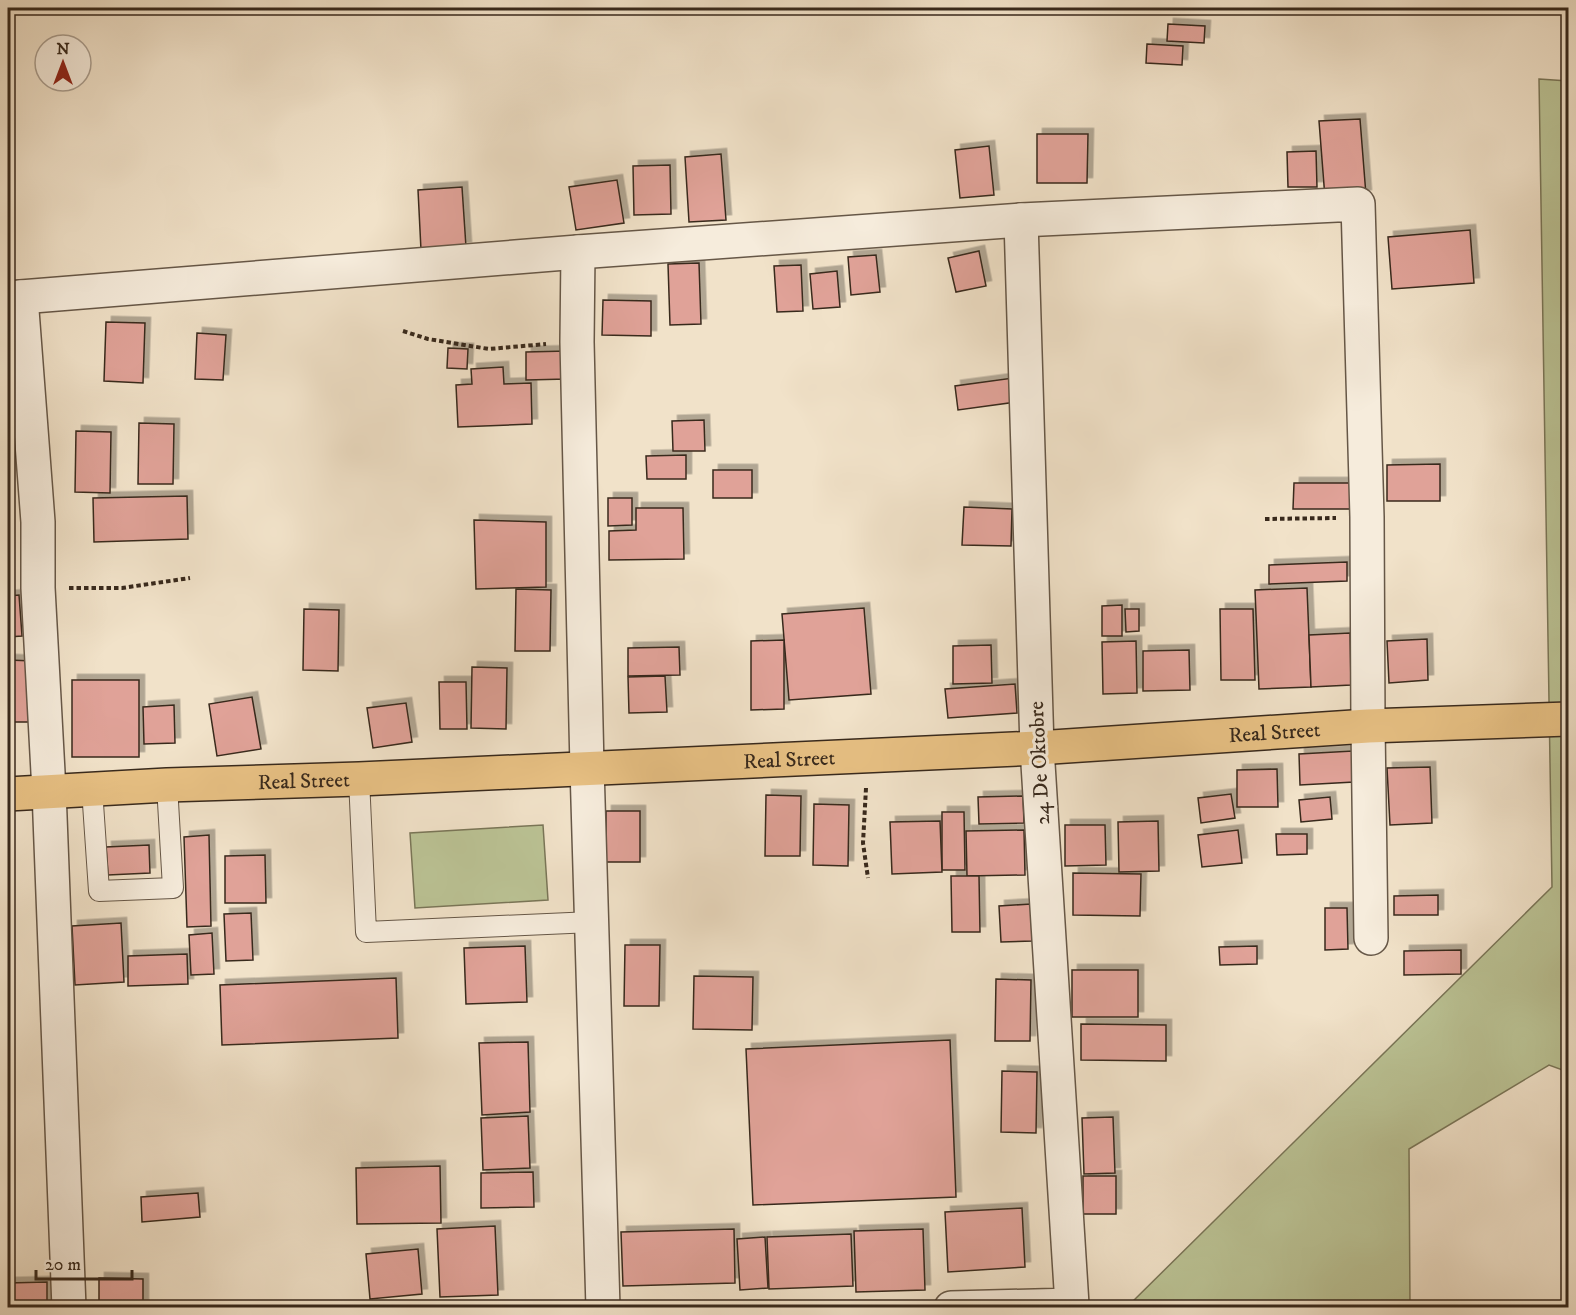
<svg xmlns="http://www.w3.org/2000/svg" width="1576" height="1315" font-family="'IM FELL DW Pica',serif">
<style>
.green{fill:#bbc395;stroke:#7a7658;stroke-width:1.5}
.building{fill:#e0a298;stroke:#38291c;stroke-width:1.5;filter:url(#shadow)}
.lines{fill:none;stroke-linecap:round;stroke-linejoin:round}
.service-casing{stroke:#665747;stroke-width:22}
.minor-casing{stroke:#665747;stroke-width:36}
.trunk-casing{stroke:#38291c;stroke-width:36}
.path{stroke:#38291c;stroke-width:4;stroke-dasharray:4.5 3;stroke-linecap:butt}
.service{stroke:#f6ecdc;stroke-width:20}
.minor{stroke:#f6ecdc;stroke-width:33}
.trunk{stroke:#e8c184;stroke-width:33}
.labels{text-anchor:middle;stroke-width:6;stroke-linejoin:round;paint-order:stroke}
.street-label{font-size:21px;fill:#38291c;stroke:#f6ecdc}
</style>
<defs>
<filter id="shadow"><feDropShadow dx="5.5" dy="-5.5" stdDeviation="0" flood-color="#0004"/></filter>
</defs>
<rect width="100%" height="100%" fill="#f1e2c9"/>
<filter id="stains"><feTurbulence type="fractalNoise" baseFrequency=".00333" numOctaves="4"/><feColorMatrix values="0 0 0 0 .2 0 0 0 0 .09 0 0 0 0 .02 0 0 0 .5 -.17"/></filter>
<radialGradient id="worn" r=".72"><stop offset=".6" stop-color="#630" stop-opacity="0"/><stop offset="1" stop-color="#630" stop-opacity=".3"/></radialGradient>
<!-- green -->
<g class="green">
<path d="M1539,79L1568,81V1072L1549,1065L1409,1149L1410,1307L1126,1308L1552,887Z"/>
<path d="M543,825L548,900L415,908L410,833Z"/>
</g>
<!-- building -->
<g class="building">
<path d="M1168,24L1205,26L1204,43L1167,41Z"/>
<path d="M1147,44L1183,46L1182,65L1146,63Z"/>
<path d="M1360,119L1366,195L1325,198L1319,121Z"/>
<path d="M1037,134H1088L1087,183H1037Z"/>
<path d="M989,146L994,195L960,198L955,150Z"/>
<path d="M1316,151L1317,187H1288L1287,152Z"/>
<path d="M721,154L726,220L689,222L685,157Z"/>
<path d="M670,165L671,214L634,215L633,166Z"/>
<path d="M617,180L624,223L576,230L569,187Z"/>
<path d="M462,187L466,247L421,250L418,190Z"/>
<path d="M1470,230L1474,283L1392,289L1388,237Z"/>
<path d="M979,251L986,286L956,292L948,258Z"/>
<path d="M876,255L880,292L851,295L848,257Z"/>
<path d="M699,263L701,324L670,325L668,264Z"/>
<path d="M801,265L803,311L777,312L774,266Z"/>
<path d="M837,271L840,307L813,309L810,274Z"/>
<path d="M603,300L651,301V336L602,335Z"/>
<path d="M106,322L145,323L143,383L104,381Z"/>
<path d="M197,333L226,335L223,380L195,379Z"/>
<path d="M448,348L468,349L467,369L447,368Z"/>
<path d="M567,351V379L526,380V352Z"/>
<path d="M503,367L504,384L531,383L532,424L458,427L456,385L472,384L471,369Z"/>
<path d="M1013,378L1016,402L958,410L955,386Z"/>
<path d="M704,420L705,451H673L672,421Z"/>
<path d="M139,423L174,424L173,484H138Z"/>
<path d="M76,431L111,432L110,493L75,492Z"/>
<path d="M686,455V479H647L646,456Z"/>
<path d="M1440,464V501H1387V465Z"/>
<rect x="713" y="470" width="39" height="28"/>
<path d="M1294,483H1360V509H1293Z"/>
<path d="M187,496L188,539L94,542L93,498Z"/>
<path d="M608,498H632V525L608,526Z"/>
<path d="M964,507L1012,509L1011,546L962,545Z"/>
<path d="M636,508H683L684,559L609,560V531L636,530Z"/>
<path d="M474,520L546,522V587L476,589Z"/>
<path d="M1347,562V581L1269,584V565Z"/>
<path d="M1307,588L1311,687L1259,689L1255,590Z"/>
<path d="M516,589L551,590L550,651H515Z"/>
<path d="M19,595L22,636L8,637V596Z"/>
<path d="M1122,605V636H1102V606Z"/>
<path d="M864,608L871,694L789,700L782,614Z"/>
<path d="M304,609L339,610L338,671L303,670Z"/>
<path d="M1125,609H1139V631L1126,632Z"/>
<path d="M1220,609H1253L1255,680H1221Z"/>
<path d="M1350,633L1351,685L1311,687L1309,635Z"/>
<path d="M1427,639L1428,680L1389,683L1387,641Z"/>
<path d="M784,640V709L751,710V641Z"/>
<path d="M1136,641L1137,693L1103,694L1102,642Z"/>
<path d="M991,645L992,683L953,684V646Z"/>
<path d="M679,647L680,675L628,676V648Z"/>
<path d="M1189,650L1190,690L1143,691V651Z"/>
<path d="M8,660L34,661L33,722H8Z"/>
<path d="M472,667L507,668L506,729L471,728Z"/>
<path d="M665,676L667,712L629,713L628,677Z"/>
<rect x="72" y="680" width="67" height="77"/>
<path d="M439,682H466L467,729H440Z"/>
<path d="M1015,684L1017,713L948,718L945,689Z"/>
<path d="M252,697L261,749L217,756L209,704Z"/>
<path d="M406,703L412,742L373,748L367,708Z"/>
<path d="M174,705L175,743L144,744L143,707Z"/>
<path d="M1353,751L1354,782L1300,785L1299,754Z"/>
<path d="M1430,767L1432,823L1390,825L1387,768Z"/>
<path d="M1277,769L1278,807H1237V770Z"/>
<path d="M1231,794L1235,818L1201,823L1198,798Z"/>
<path d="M766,795L801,796L800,856H765Z"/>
<path d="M1023,796L1024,823L979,824L978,797Z"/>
<path d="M1330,797L1332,819L1301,822L1299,800Z"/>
<path d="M814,804L849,805L848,866L813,865Z"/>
<rect x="606" y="811" width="34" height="51"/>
<path d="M942,812H964L965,870H942Z"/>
<path d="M940,821L942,872L892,874L890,822Z"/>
<path d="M1158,821L1159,871L1119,872L1118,822Z"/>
<path d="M1065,825H1105L1106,865L1065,866Z"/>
<path d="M1024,830L1025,875L967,876L966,831Z"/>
<path d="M1238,830L1242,863L1202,867L1198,835Z"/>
<path d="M1276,834H1307V854L1277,855Z"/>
<path d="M209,835L211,926L187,927L184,837Z"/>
<path d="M149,845L150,873L108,875L106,847Z"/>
<path d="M265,855L266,903H225V856Z"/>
<path d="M1073,873L1141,874L1140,916L1073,915Z"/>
<path d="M951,876H979L980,932H952Z"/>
<path d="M1438,895V915H1394V896Z"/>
<path d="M1031,904L1032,941L1001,942L999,906Z"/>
<path d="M1325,908H1347L1348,949L1325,950Z"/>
<path d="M251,913L253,960L226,961L224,914Z"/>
<path d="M121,923L124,982L75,985L72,926Z"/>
<path d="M212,933L214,974L191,975L189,935Z"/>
<path d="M625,945H660L659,1006H624Z"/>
<path d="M525,946L527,1002L466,1004L464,948Z"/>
<path d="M1257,946V964L1220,965L1219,947Z"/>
<path d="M1461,950V974L1404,975V951Z"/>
<path d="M187,954L188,984L128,986V956Z"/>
<rect x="1072" y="970" width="66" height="47"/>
<path d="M694,976L753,977L752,1030L693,1029Z"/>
<path d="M396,978L398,1038L222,1045L220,985Z"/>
<path d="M996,979L1031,980L1030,1041H995Z"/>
<path d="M1081,1024L1166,1025V1061L1081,1060Z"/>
<path d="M950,1040L956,1197L753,1205L746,1049Z"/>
<path d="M528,1042L530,1112L482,1115L479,1043Z"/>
<path d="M1002,1071L1037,1072L1036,1133L1001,1132Z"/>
<path d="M528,1116L530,1168L483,1170L481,1118Z"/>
<path d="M1113,1117L1115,1173L1084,1174L1082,1118Z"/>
<path d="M440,1166L441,1223L357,1224L356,1168Z"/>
<path d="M533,1172L534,1207L481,1208V1173Z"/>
<rect x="1083" y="1176" width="33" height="38"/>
<path d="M198,1193L200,1217L142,1222L141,1197Z"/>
<path d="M1022,1208L1025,1267L948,1272L945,1212Z"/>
<path d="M495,1226L498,1295L440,1297L437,1229Z"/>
<path d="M734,1229L735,1283L623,1286L621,1232Z"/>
<path d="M923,1229L925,1290L856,1292L854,1231Z"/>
<path d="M851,1234L853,1286L769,1289L767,1237Z"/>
<path d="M765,1237L768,1288L740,1290L737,1239Z"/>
<path d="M418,1249L422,1294L370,1299L366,1254Z"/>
<path d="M99,1278L143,1279V1308H99Z"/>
<path d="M47,1282V1308H8V1283Z"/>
</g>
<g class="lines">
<!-- service casing -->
<g class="service-casing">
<g id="service">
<path d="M359,779L366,932L592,922"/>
<path d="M92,789L99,891L173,888L167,785"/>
</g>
</g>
<!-- minor casing -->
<g class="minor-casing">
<g id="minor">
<path d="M578,252L577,342L587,767L603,1308"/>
<path d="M21,297L38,522V588L49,791L69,1308"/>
<path d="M8,298L578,252L1021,220L1358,204L1367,517L1368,726L1371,938"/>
<path d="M951,1308L1072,1305L1037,748L1021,220"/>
</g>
</g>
<!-- trunk casing -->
<g class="trunk-casing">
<g id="trunk">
<path id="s1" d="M8,794L167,785L359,779L1037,748L1368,726L1568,719"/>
</g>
</g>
<!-- path -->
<g class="path">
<path d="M403,331L428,339L489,349L546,344"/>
<path d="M1265,519L1336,518"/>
<path d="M69,588H122L190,578"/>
<path d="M866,788L863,843L868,878"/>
</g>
<!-- service -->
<use href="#service" class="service"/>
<!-- minor -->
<use href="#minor" class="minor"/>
<!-- trunk -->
<use href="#trunk" class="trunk"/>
</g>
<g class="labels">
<!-- street labels -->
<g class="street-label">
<text dy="7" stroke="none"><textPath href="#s1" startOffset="1268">Real Street</textPath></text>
<text dy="7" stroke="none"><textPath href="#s1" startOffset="782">Real Street</textPath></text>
<text transform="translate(1039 763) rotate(-93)" y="7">24 De Oktobre</text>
<text dy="7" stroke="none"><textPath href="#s1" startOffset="296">Real Street</textPath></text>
</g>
</g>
<!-- margin -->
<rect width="1576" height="1315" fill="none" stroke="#f1e2c9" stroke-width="30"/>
<rect x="9" y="9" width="1558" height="1297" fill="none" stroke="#38291c" stroke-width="3"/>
<rect x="15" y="15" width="1546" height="1285" fill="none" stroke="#38291c" stroke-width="1.5"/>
<!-- north arrow -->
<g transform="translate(63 63)"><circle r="28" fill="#f6ecdc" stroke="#aa9e8f" stroke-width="1.5"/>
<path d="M0-4.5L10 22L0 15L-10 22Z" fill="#8f2418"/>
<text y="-9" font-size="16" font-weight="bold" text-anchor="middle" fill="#38291c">N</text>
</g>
<!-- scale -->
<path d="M36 1270v9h96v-9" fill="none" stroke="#38291c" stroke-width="3"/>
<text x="45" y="1270" font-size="18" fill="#38291c" stroke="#f6ecdc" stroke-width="4.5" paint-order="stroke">20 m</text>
<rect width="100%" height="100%" filter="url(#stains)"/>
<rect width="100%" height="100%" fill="url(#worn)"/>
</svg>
